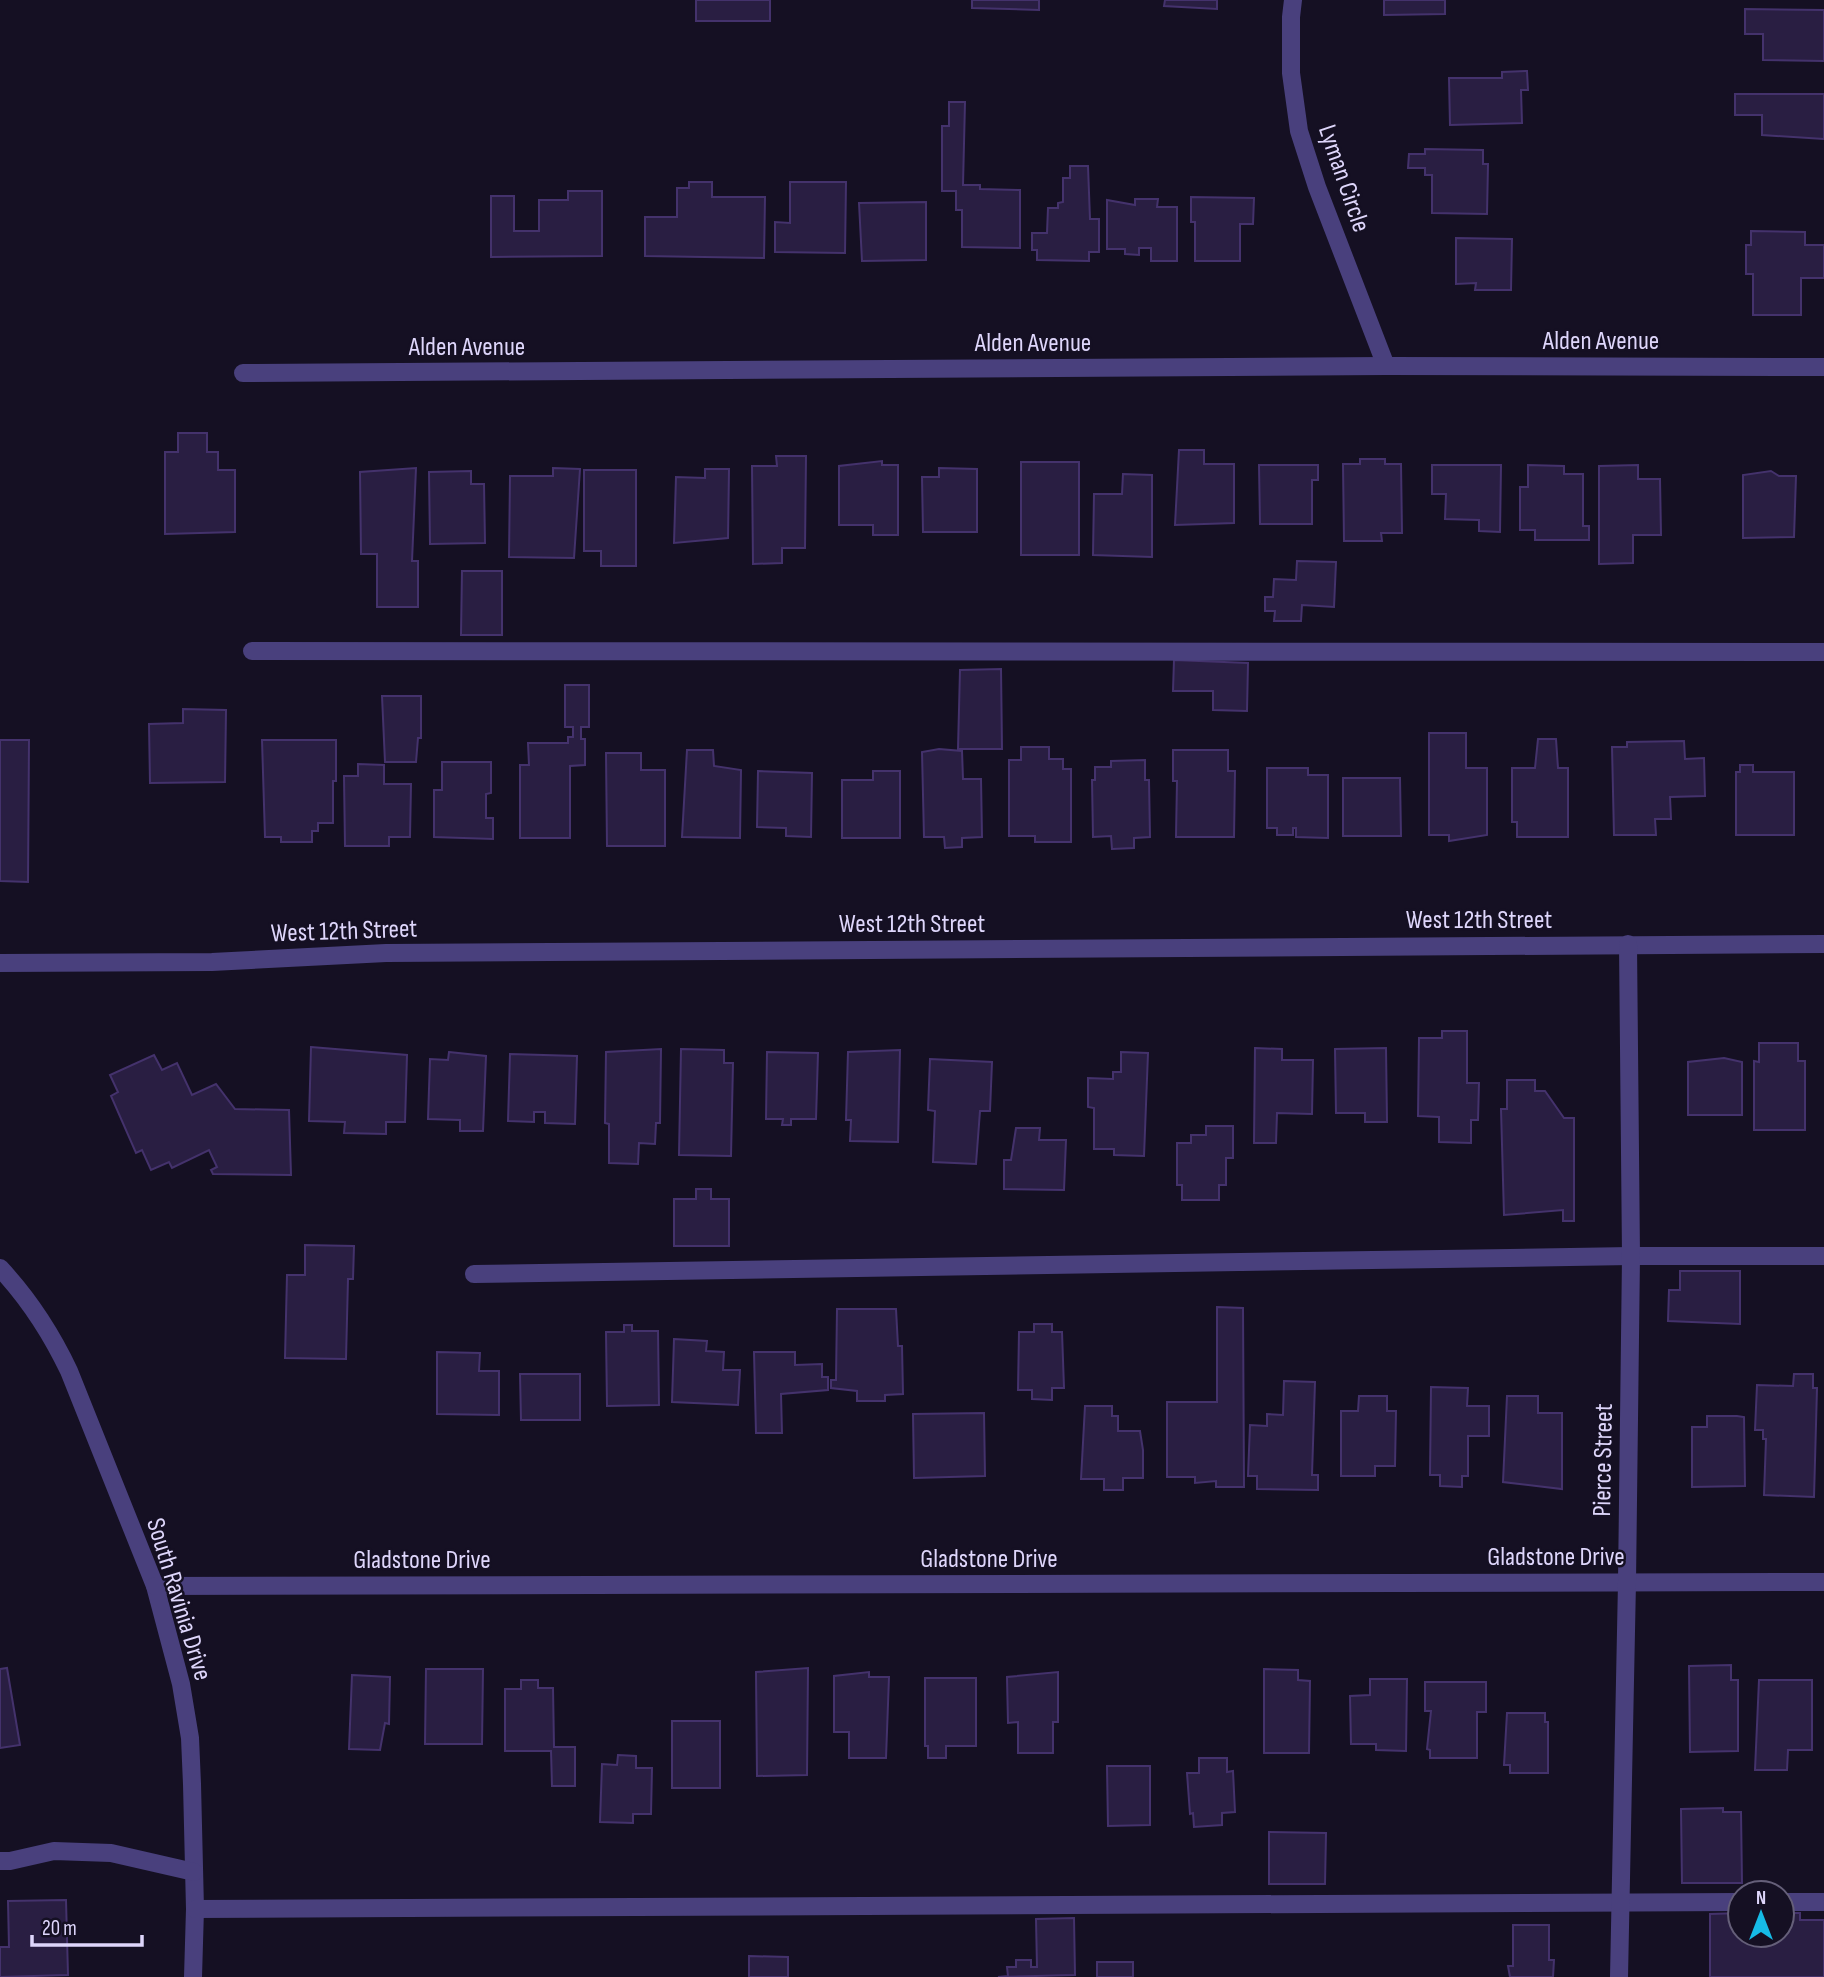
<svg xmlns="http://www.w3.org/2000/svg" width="1824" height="1977" font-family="'Sofia Sans Condensed',sans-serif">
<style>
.building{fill:#291e42;stroke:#44326c;stroke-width:2}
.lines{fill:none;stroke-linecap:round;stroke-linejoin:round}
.minor{stroke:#49407d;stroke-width:18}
.labels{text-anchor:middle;stroke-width:5;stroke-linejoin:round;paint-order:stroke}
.street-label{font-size:26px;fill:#ded6fb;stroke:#151023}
</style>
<rect width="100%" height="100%" fill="#151023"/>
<!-- building -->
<g class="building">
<rect x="696" y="0" width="74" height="21"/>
<path d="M972,0H1039V10L972,8Z"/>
<path d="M1165,0H1217V9L1164,6Z"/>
<path d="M1384,0H1445V14L1384,15Z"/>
<path d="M1745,9L1824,10V61L1763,60V34H1745Z"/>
<path d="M1527,71L1528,90H1521L1522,123L1450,125L1449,78H1502V72Z"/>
<path d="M1735,94H1824V139L1762,135V115H1735Z"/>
<path d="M949,102H965L963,185H980V189L1020,190V248L962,247V210H956V191H942V126H949Z"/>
<path d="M1425,149L1483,150V164H1488L1487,214L1432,213V175H1425V168H1408L1409,154H1425Z"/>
<path d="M1070,166H1088L1090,219H1099V252H1089V261L1037,260V250H1032V233H1047L1048,208H1058V203L1063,202V178H1070Z"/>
<path d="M689,182H712V197H765L764,258L645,256V217H677V188H689Z"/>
<path d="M790,182H846L845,253L775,252V222L790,223Z"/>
<path d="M568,191H602V256L491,257V196H514V231H539V200H568Z"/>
<path d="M1191,197L1254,198L1253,224H1240V261H1195V222H1191Z"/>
<path d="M1135,199H1158L1157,207H1177V261H1151V248H1139V255L1125,254V249H1107V200L1135,205Z"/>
<path d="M926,202V260L862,261L859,203Z"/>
<path d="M1751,231L1805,232V245H1824V278H1801V315H1753V274H1746V245H1751Z"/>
<path d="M1456,238L1512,239L1511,290H1475L1476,283L1456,284Z"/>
<path d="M178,433H207V452H218V470H235V532L165,534V452H178Z"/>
<path d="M1179,450H1204V464H1234V523L1175,525Z"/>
<path d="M776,456H806L805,548H782V563L753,564L752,466H777Z"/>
<path d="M1360,459H1385V464H1401L1402,533H1381L1382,541H1344L1343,464H1360Z"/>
<path d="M882,461V465H898V535H873V525H839V466Z"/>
<rect x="1021" y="462" width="58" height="93"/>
<path d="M1259,465H1318V480H1312V524H1260Z"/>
<path d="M1432,465H1501L1500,532L1479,531V520L1445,519L1446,494H1432Z"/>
<path d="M1528,465L1564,466V474H1583V526H1589V540H1535V530H1520V487H1528Z"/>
<path d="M1638,465V479H1660L1661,535H1633V563L1599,564V466Z"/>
<path d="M416,468L412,561H418V607H377V554H361L360,472Z"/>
<path d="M553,468L580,469L574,558L509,557L510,476H553Z"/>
<path d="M939,468L977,469V532H923L922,477H939Z"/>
<path d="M705,469H729L728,538L674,543L676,477L705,478Z"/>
<path d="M584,470H636V566H601V551H584Z"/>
<path d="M471,471V484H484L485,543L430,544L429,472Z"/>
<path d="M1771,471L1779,476H1796L1794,537L1743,538V475Z"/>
<path d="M1123,474L1152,475V557L1093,555L1094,494H1122Z"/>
<path d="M1297,561L1336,562L1334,607L1302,605L1301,621H1274L1275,611H1265V597H1273L1274,579L1296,580Z"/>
<path d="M462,571H502V635H461Z"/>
<path d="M1174,660L1248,663L1247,711L1213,710V691H1173Z"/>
<path d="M1001,669L1002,749H958L960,670Z"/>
<path d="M565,685H589V727H581V739H585V765L570,766V838H520V765H529L528,743H568V737H573V727H565Z"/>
<path d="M382,696H421V738H418L416,762H385Z"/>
<path d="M183,709L226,710L225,782L150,783L149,724L183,723Z"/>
<path d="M1429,733H1466V768H1487V835L1449,841V835H1429Z"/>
<path d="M1538,739H1556L1558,768H1568V837H1517V822H1512V768H1535Z"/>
<path d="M0,740H29L28,882L0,881Z"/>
<path d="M262,740H336V781H333V823H318V831H312V842H281V837H265Z"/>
<path d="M1684,741L1685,759L1704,758L1705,796L1670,797L1671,819H1655L1656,835H1614L1612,747H1627V742Z"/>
<path d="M1021,747H1049V759H1063V769H1071V842H1035V836H1009V760H1021Z"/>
<path d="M939,749L962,751L963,779H981L982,837L962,838V847L945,848L944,837H924L922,752Z"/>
<path d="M687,750H713L714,766L741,770L740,838L682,837Z"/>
<path d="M1173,750H1228V771H1235L1234,837H1176L1177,781H1173Z"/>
<path d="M606,753H641V770H665V846H607Z"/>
<path d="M1145,760V780H1149L1150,837L1134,838V848L1112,849L1111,836L1093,837L1092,780H1095V767H1111V761Z"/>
<path d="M442,762H491V793L486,794V818H493V839L434,837V790H442Z"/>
<path d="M358,764L384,765V784H411L410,837H389V846H345L344,776H358Z"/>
<path d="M1740,765H1753V772H1794V835H1736V772H1740Z"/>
<path d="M1267,768H1308V775H1328V838L1296,837V828H1293V835H1277V828H1267Z"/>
<path d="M758,771L812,773L811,837L786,836V828L757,827Z"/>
<path d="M873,771H900V838H842V780H873Z"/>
<path d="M1343,778H1400L1401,836H1343Z"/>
<path d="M1442,1031H1467V1083H1479L1478,1120H1471V1143L1439,1142V1117L1418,1116L1419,1038H1442Z"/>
<path d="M1759,1043H1798V1061H1805V1130H1754V1061L1759,1062Z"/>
<path d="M311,1047L407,1055L405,1122H386V1134L344,1133L345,1122L309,1121Z"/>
<path d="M1255,1048L1282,1049V1060H1313L1312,1114L1277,1113L1276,1143H1254Z"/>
<path d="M1386,1048L1387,1122H1365V1113H1336L1335,1049Z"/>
<path d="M661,1049L660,1123H656L655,1144L639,1143L638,1164L609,1163V1124L605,1123L606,1052Z"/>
<path d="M681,1049L724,1050V1063H733L731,1156L679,1155Z"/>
<path d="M900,1050L898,1142L850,1141L851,1120H846L848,1052Z"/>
<path d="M449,1052L486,1056L483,1131H460V1120L428,1119L430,1059L448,1060Z"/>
<path d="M767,1052L818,1053L816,1119H791V1125H782L783,1119H766Z"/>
<path d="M1121,1052L1148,1053L1144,1156L1114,1155V1149H1094V1108L1088,1107V1078L1113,1079V1072H1121Z"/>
<path d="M510,1054L577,1056L575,1124L545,1123V1112H534V1122L508,1121Z"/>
<path d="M154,1055L162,1070L177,1063L192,1095L216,1084L235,1109L289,1110L291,1175L213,1174L211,1170L217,1167L209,1150L172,1168L169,1162L151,1170L142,1150L136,1153L111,1096L118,1092L110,1075Z"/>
<path d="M1724,1058L1742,1062V1115H1688V1062Z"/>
<path d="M930,1059L992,1062L990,1111H980L976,1164L933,1162L935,1111L928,1110Z"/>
<path d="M1507,1080H1535V1091H1545L1564,1118H1574V1221H1563V1210L1504,1215L1501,1109H1507Z"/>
<path d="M1206,1126H1233V1158H1226V1185H1219V1200H1182V1185H1177V1143H1191V1135H1206Z"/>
<path d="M1016,1128H1040L1039,1140H1066L1064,1190L1004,1189V1160H1011Z"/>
<path d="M696,1189H711V1199H729V1246H674V1199H696Z"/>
<path d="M305,1245L354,1246L353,1279H348L346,1359L285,1358L287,1275H305Z"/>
<path d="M1680,1271H1740V1324L1668,1321L1669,1290H1680Z"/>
<path d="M1217,1307L1243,1308L1244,1487H1216V1481L1195,1483V1477H1167V1402H1217Z"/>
<path d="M837,1309H896L898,1346H902L903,1394L885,1395V1401H857V1391L831,1388V1380H836Z"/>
<path d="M1034,1324H1052V1332H1062L1064,1388H1052V1400L1032,1399V1390H1018L1019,1332H1034Z"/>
<path d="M624,1325H632V1331H658L659,1405L607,1406L606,1332H624Z"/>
<path d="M674,1339L707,1341L706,1351L724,1352L723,1370H740L738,1405L672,1402Z"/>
<path d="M437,1352L480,1353L479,1371H499V1415L437,1414Z"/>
<path d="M754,1352H795V1365L822,1364V1377H828V1390L781,1394L782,1433H756Z"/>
<path d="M520,1374H580V1420H521Z"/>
<path d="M1794,1374H1813V1388H1817L1814,1497L1764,1495L1766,1439H1763V1430H1755L1757,1385L1793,1386Z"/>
<path d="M1284,1381L1315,1382L1312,1475H1318V1490L1257,1489V1476H1248L1250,1425L1267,1426V1414L1283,1415Z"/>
<path d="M1431,1387L1468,1388L1467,1406H1489V1436H1468V1476H1462V1487L1440,1486V1475H1430Z"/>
<path d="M1359,1396H1387V1411H1396L1395,1466H1375V1476H1341V1411H1358Z"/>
<path d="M1507,1396H1538V1413H1562V1489L1503,1482Z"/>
<path d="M1085,1406H1112V1416H1118V1431H1140L1143,1450V1478H1123V1490H1104V1479H1081Z"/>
<path d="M984,1413L985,1476L914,1478L913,1414Z"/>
<path d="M1707,1416H1737L1744,1417L1745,1486L1692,1487V1427H1707Z"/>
<path d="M1731,1665V1680H1738V1751L1690,1752L1689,1666Z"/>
<path d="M7,1668L20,1745L0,1748V1669Z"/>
<path d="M808,1668L807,1775L757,1776L756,1672Z"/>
<path d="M426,1669H483L482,1744H425Z"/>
<path d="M1264,1669L1298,1670V1680L1310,1681L1309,1753H1264Z"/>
<path d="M869,1672V1677H889L886,1758H849V1732H834V1676Z"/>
<path d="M1058,1672V1722H1053V1753H1018V1722L1008,1723L1007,1677Z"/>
<path d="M352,1675L390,1677L389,1724L385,1723L380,1750L349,1749Z"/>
<path d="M925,1678H976V1746H946V1758H928V1746H925Z"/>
<path d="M1370,1679H1407L1406,1751L1376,1750V1744H1351L1350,1696L1370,1695Z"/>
<path d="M521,1680H538V1688H553L554,1747H575V1786H552L551,1751H505V1689H521Z"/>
<path d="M1759,1680H1812V1750H1788L1787,1770H1755Z"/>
<path d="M1425,1682H1486V1712H1477V1758H1430V1750L1427,1749L1431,1711H1425Z"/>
<path d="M1507,1713H1545V1722H1548V1773H1510V1765H1504Z"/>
<rect x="672" y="1721" width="48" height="67"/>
<path d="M618,1755L636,1756V1768H652L651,1814H633V1823L600,1822L602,1764L617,1765Z"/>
<path d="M1199,1758H1227V1772L1233,1771L1235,1812L1222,1813V1825L1194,1827L1193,1813L1190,1814L1187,1773H1199Z"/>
<path d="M1107,1766H1150V1825L1108,1826Z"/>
<path d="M1723,1808V1812H1741L1742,1883H1682L1681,1809Z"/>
<path d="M1269,1832L1326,1833L1325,1884H1269Z"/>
<path d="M66,1900L68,1975L0,1977V1947H9L8,1901Z"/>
<path d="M1740,1913V1935H1782V1913H1800V1920H1824V1977H1710V1914Z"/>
<path d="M1074,1918L1075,1975L998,1977L1008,1976L1007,1967H1016V1960H1031V1967H1037L1036,1919Z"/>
<path d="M1513,1925H1549V1960H1554L1553,1977H1510L1508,1966H1513Z"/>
<path d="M749,1956L788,1957V1977H749Z"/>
<rect x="1097" y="1962" width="36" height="15"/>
</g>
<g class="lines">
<!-- minor -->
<g class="minor">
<path d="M1293,0L1291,17V73L1299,131L1317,187L1386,366"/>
<path d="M243,373L1386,366L1824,367"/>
<path d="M252,651L1824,652"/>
<path d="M0,963L212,962L386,953L1824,944"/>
<path d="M0,1268C28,1298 51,1333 69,1371L155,1586L181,1684L190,1738L192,1784L195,1909L193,1977"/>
<path d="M474,1274L1631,1256H1824"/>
<path d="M155,1586L1824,1582"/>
<path d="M0,1861H10L54,1851L111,1853L194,1872"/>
<path d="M1782,1902H1824"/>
<path d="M195,1909L1740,1902"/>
<path d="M1619,1977L1627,1582L1631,1256L1628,944"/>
</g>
</g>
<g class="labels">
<!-- street labels -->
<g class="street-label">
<text transform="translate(1345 178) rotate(71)" y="9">Lyman Circle</text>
<text x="1601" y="349">Alden Avenue</text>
<text x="1033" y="351">Alden Avenue</text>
<text x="467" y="355">Alden Avenue</text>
<text x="1479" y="928">West 12th Street</text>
<text x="912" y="932">West 12th Street</text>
<text transform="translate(344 930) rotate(-2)" y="9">West 12th Street</text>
<text transform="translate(1602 1460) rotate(-89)" y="9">Pierce Street</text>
<text x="1556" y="1565">Gladstone Drive</text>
<text x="989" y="1567">Gladstone Drive</text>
<text x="422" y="1568">Gladstone Drive</text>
<text transform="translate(180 1599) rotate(73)" y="9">South Ravinia Drive</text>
</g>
</g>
<!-- north arrow -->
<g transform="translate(1761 1914)"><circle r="33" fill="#151023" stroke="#655f79" stroke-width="2"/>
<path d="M0-5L12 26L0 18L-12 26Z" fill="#16bbe7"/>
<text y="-10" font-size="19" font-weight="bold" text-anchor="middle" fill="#ded6fb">N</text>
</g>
<!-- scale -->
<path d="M32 1935v10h110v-10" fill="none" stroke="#ded6fb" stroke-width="3.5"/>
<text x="42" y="1935" font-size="21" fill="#ded6fb" stroke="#151023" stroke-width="5" paint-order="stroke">20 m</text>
</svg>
